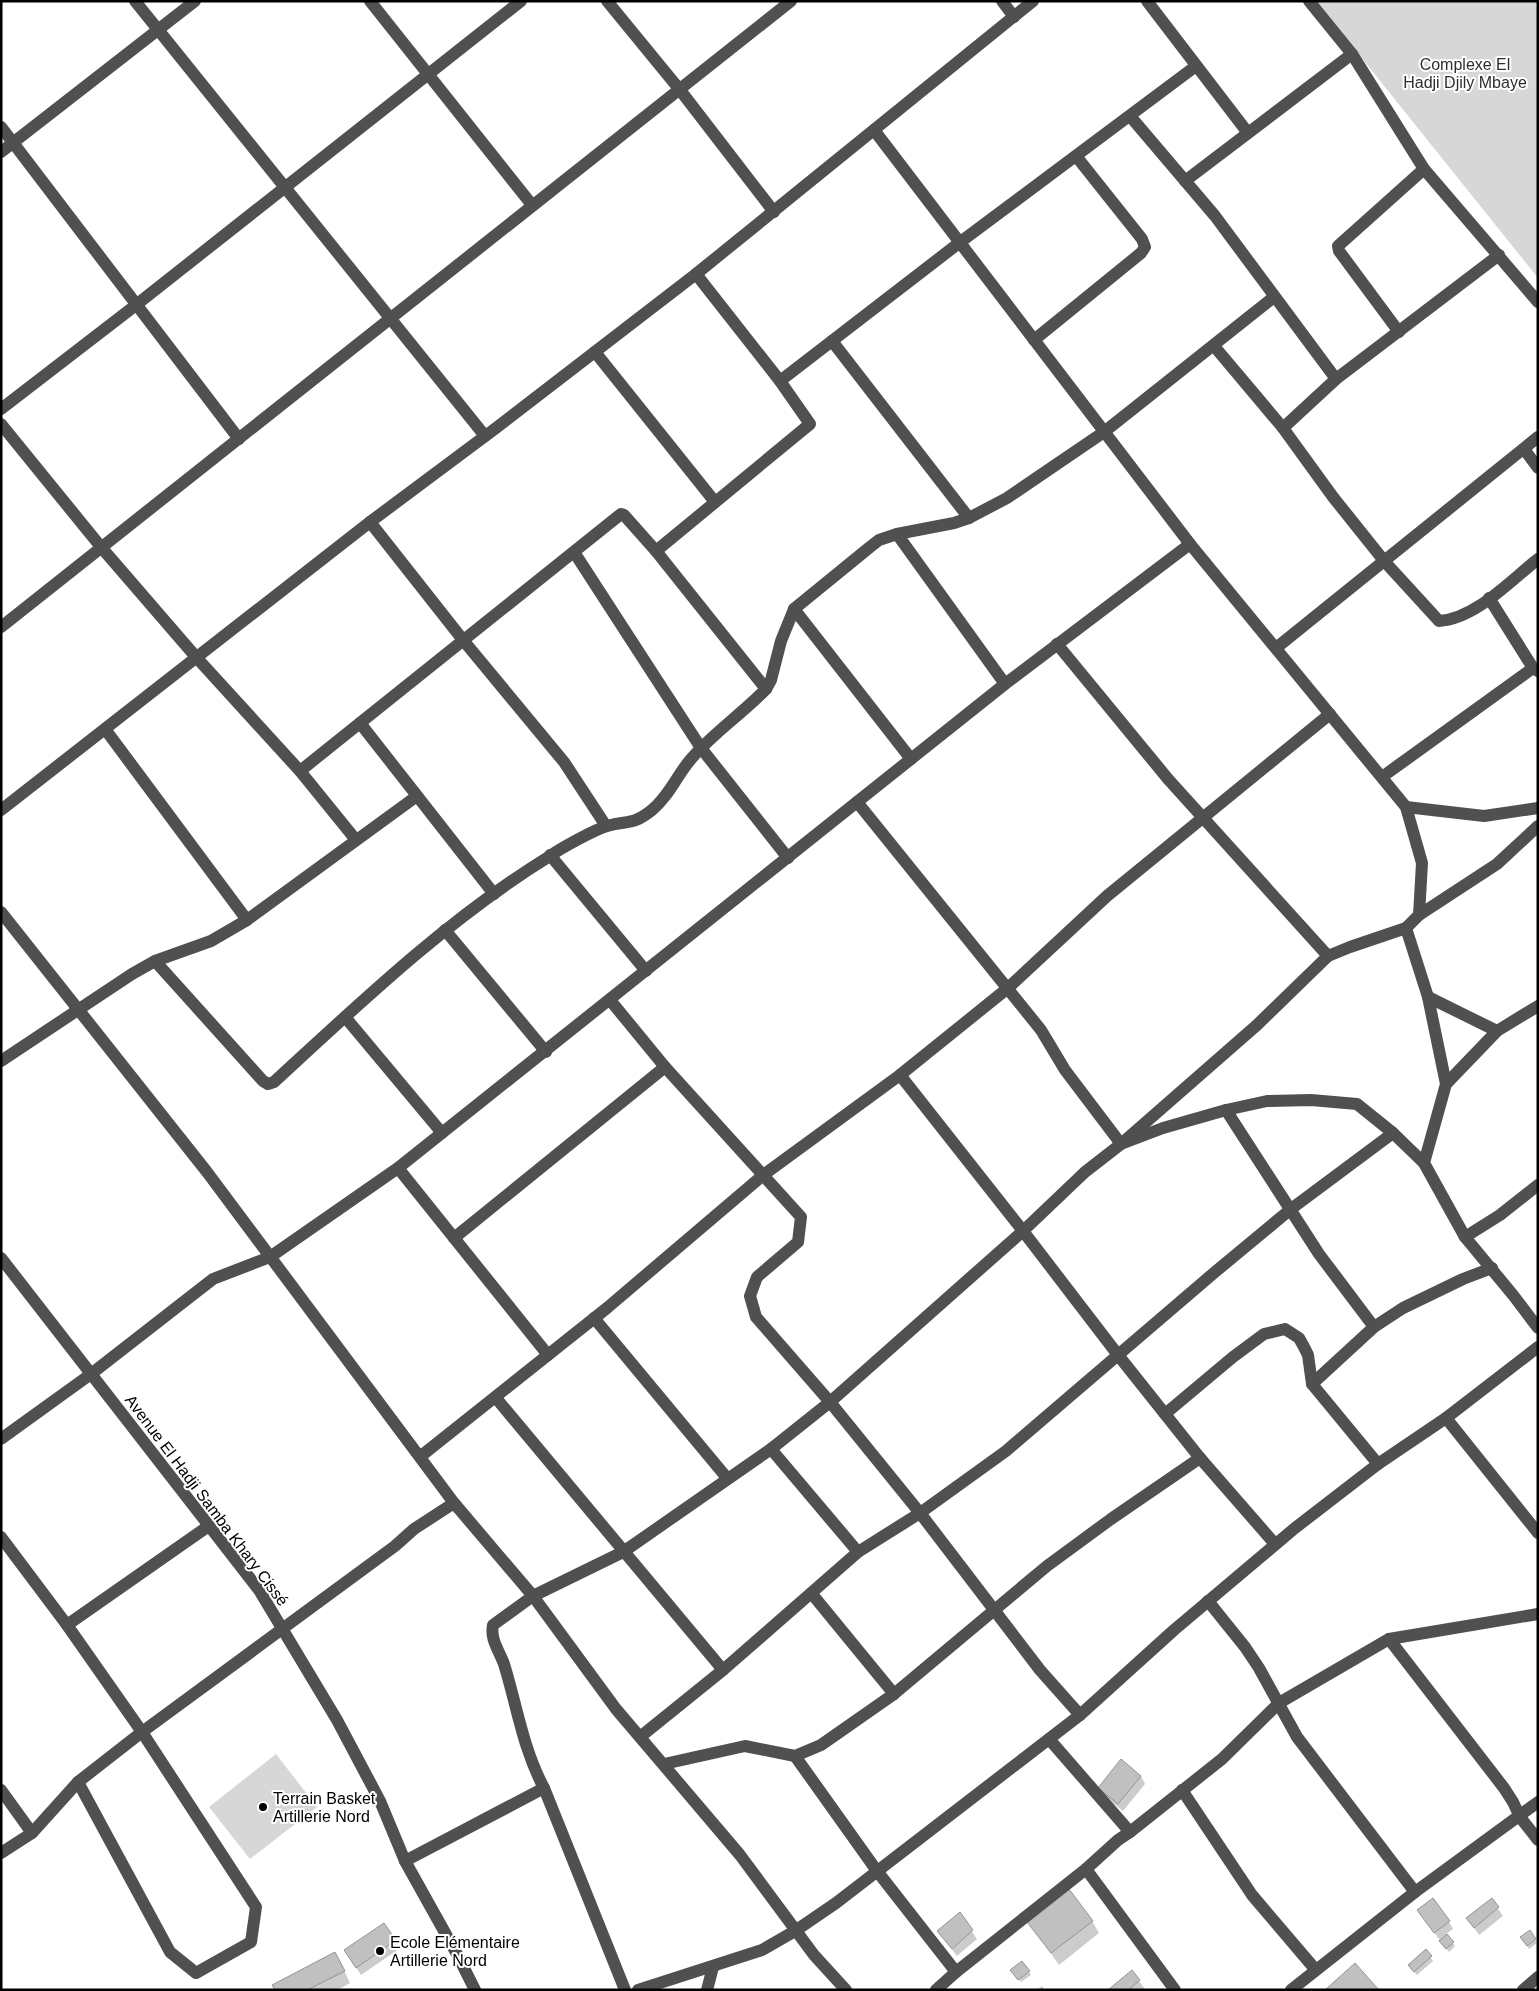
<svg xmlns="http://www.w3.org/2000/svg" width="1539" height="1991" font-family="Helvetica,sans-serif">
<style>
.green{fill:#d7d7d7}
.shadow{fill:#0003}
.building{fill:#c0c0c0;stroke:#949494}
.lines{fill:none;stroke-linecap:round;stroke-linejoin:round}
.minor{stroke:#505050;stroke-width:12}
.poi-dot{fill:#000;stroke:#fff;stroke-width:2}
.labels{text-anchor:middle;stroke-width:4;stroke-linejoin:round;paint-order:stroke}
.park-label{font-size:16px;fill:#2e2e2e;stroke:#fff}
.street-label{font-size:16px;fill:#000;stroke:#fff}
.poi-label{font-size:16px;fill:#000;stroke:#fff;text-anchor:start}
</style>
<rect width="100%" height="100%" fill="#fff"/>
<!-- green -->
<g class="green">
<path d="M1316,1H1538V278Z"/>
<path d="M276,1754L317,1807L250,1859L209,1807Z"/>
</g>
<!-- shadow -->
<g class="shadow">
<path d="M1141,1776L1145,1784L1123,1811L1104,1796L1099,1788Z"/>
<path d="M1492,1900L1503,1916L1479,1935L1468,1919Z"/>
<path d="M959,1913L977,1939L957,1956L939,1932Z"/>
<path d="M1423,1918L1449,1922L1453,1929L1446,1934L1455,1946L1449,1952Z"/>
<path d="M1092,1921L1099,1933L1059,1965L1029,1922Z"/>
<path d="M384,1925L399,1949L361,1975L350,1958Z"/>
<path d="M1529,1932L1537,1943L1529,1949L1524,1940Z"/>
<path d="M1426,1951L1433,1961L1417,1975L1411,1969Z"/>
<path d="M342,1966L350,1983L337,1990H276Z"/>
<path d="M1029,1972L1031,1975L1021,1982L1014,1973Z"/>
<path d="M1139,1981L1144,1988L1142,1990H1110Z"/>
<path d="M1042,1986L1045,1990H1037Z"/>
</g>
<!-- building -->
<g class="building">
<path d="M1121,1759L1141,1776L1118,1804L1098,1788Z"/>
<path d="M1069,1889L1093,1921L1051,1953L1027,1922Z"/>
<path d="M1433,1898L1450,1921L1434,1933L1417,1910Z"/>
<path d="M1492,1898L1499,1907L1474,1928L1466,1918Z"/>
<path d="M960,1912L973,1930L952,1949L937,1931Z"/>
<path d="M384,1923L396,1940L356,1968L344,1950Z"/>
<path d="M1530,1930L1536,1939L1527,1946L1520,1937Z"/>
<path d="M1447,1934L1454,1942L1446,1949L1439,1941Z"/>
<path d="M1426,1949L1432,1956L1414,1972L1408,1965Z"/>
<path d="M335,1952L345,1971L307,1990H275L272,1985Z"/>
<path d="M1022,1961L1030,1971L1018,1980L1010,1970Z"/>
<path d="M1355,1963L1379,1990H1325Z"/>
<path d="M1132,1970L1140,1980L1128,1990H1108Z"/>
</g>
<g class="lines">
<!-- minor -->
<g class="minor">
<path d="M135,1L485,436"/>
<path d="M370,1L532,205"/>
<path d="M607,1L680,90L774,212"/>
<path d="M1002,1L1014,17"/>
<path d="M1147,1L1248,133"/>
<path d="M1309,1L1352,54L1424,169L1538,302"/>
<path d="M1130,116L1215,216L1336,379"/>
<path d="M1,127L239,439"/>
<path d="M874,130L1190,544L1406,807L1422,863L1419,915"/>
<path d="M1,152L195,1"/>
<path d="M1185,181L1352,54"/>
<path d="M1399,332L1339,251L1338,246L1424,169"/>
<path d="M1034,340L1141,253L1145,247L1142,239L1076,156"/>
<path d="M832,341L969,518"/>
<path d="M1214,346L1283,428L1333,497L1385,562L1439,621C1475,619 1510,581 1538,559"/>
<path d="M595,352L715,502"/>
<path d="M780,381L959,243L1196,66"/>
<path d="M1,409L136,305L521,1"/>
<path d="M1,424L101,547L196,657L300,771L356,840"/>
<path d="M1283,428L1336,379L1499,255"/>
<path d="M1524,449L1538,468"/>
<path d="M370,522L463,640L564,762L606,826"/>
<path d="M897,534L1005,684"/>
<path d="M656,551L810,424L780,381L696,274"/>
<path d="M574,552L701,748L788,858"/>
<path d="M1489,598L1533,668L1538,671"/>
<path d="M794,609L911,759"/>
<path d="M1,627L791,1"/>
<path d="M1057,644L1168,779L1328,956"/>
<path d="M1276,648L1538,437"/>
<path d="M360,723L494,894"/>
<path d="M105,729L247,920"/>
<path d="M300,771L621,514L624,515L656,551L766,689"/>
<path d="M1382,777L1533,668"/>
<path d="M857,802L1041,1030L1065,1070L1121,1144L1257,1025L1328,956L1350,947L1406,928L1419,915L1497,864L1538,826"/>
<path d="M1406,807L1484,816L1538,808"/>
<path d="M1,810L370,522L496,428L696,274L1033,1"/>
<path d="M550,855L646,971"/>
<path d="M1,912L207,1172L454,1503L533,1596L616,1709L740,1855L814,1955L846,1990"/>
<path d="M1406,928L1428,997L1446,1084L1424,1163L1465,1237L1513,1295L1538,1328"/>
<path d="M445,930L546,1052"/>
<path d="M155,961L263,1081L268,1084L274,1082C361,1002 449,918 550,856C561,848 594,830 607,826C628,820 632,826 652,810C669,796 677,775 691,759C713,733 742,714 766,689L771,680L781,641L794,609L870,547L879,540L897,534L954,523L969,518L1007,498L1104,432L1274,297"/>
<path d="M1428,997L1497,1031"/>
<path d="M610,1000L665,1067L801,1217L798,1242L757,1277L750,1296L756,1317L830,1402L920,1513L1040,1670L1080,1715"/>
<path d="M345,1017L442,1133"/>
<path d="M1,1061L132,974L155,961L211,941L247,920L417,796"/>
<path d="M900,1075L1023,1231L1118,1355L1200,1458L1275,1544"/>
<path d="M1446,1084L1497,1031L1538,1006"/>
<path d="M1226,1110L1319,1254L1374,1327"/>
<path d="M398,1168L548,1355"/>
<path d="M1465,1237L1500,1215L1538,1185"/>
<path d="M454,1238L665,1067"/>
<path d="M1,1258L259,1590L337,1720L380,1801L405,1861L458,1956L475,1990"/>
<path d="M594,1318L727,1478"/>
<path d="M1312,1384L1374,1327L1403,1308L1463,1279L1492,1268"/>
<path d="M496,1398L723,1670"/>
<path d="M1165,1414L1233,1357L1264,1334L1285,1329L1299,1338L1304,1347L1308,1355L1312,1384L1378,1464"/>
<path d="M1446,1418L1538,1533"/>
<path d="M1,1439L91,1374L213,1279L270,1257L398,1168L1005,684L1190,544"/>
<path d="M771,1449L858,1552"/>
<path d="M421,1456L607,1308L762,1176L900,1075L1008,988L1107,896L1330,714"/>
<path d="M1,1537L67,1625L142,1732L256,1907L251,1942L196,1973L170,1952L78,1782"/>
<path d="M812,1594L894,1694"/>
<path d="M1208,1601L1245,1647L1259,1668L1297,1737L1415,1892"/>
<path d="M67,1625L210,1525"/>
<path d="M1389,1639L1504,1788L1513,1802L1520,1817L1538,1840"/>
<path d="M640,1737L723,1670L858,1552L920,1513L1006,1451L1215,1272L1291,1209L1393,1133"/>
<path d="M1049,1739L1130,1832"/>
<path d="M795,1756L877,1871L956,1972"/>
<path d="M664,1764L745,1746L795,1756L821,1745L894,1694L1047,1566L1111,1519L1200,1458"/>
<path d="M1,1790L32,1833"/>
<path d="M1182,1790L1252,1895L1315,1969"/>
<path d="M1,1853L32,1833L78,1782L142,1732L395,1546L414,1529L454,1503"/>
<path d="M405,1861L544,1788"/>
<path d="M1086,1869L1175,1990"/>
<path d="M625,1990L544,1788C523,1749 517,1706 504,1664C499,1650 490,1640 493,1625L533,1596L623,1552L771,1449L830,1402L1023,1231L1085,1172L1121,1144L1163,1128L1226,1110L1267,1101L1311,1100L1357,1104L1393,1133L1424,1163"/>
<path d="M638,1990L762,1950L795,1931L836,1903L1080,1715L1174,1630L1295,1528L1378,1464L1446,1418L1538,1347"/>
<path d="M707,1990L713,1967"/>
<path d="M936,1990L956,1972L1086,1869L1118,1840L1130,1832L1222,1759L1279,1703L1389,1639L1538,1614"/>
<path d="M1291,1990L1415,1892L1538,1802"/>
<path d="M1523,1990L1538,1977"/>
</g>
</g>
<!-- markers -->
<g class="poi-dot">
<circle cx="263" cy="1807" r="5"/>
<circle cx="380" cy="1951" r="5"/>
</g>
<g class="labels">
<!-- park labels -->
<g class="park-label">
<text x="1465" y="70">Complexe El<tspan x="1465" dy="18">Hadji Djily Mbaye</tspan></text>
</g>
<!-- street labels -->
<g class="street-label">
<text transform="translate(207 1500) rotate(53)" y="6">Avenue El Hadji Samba Khary Cissé</text>
</g>
<!-- poi labels -->
<g class="poi-label">
<text x="273" y="1804">Terrain Basket<tspan x="273" dy="18">Artillerie Nord</tspan></text>
<text x="390" y="1948">Ecole Elémentaire<tspan x="390" dy="18">Artillerie Nord</tspan></text>
</g>
</g>
<!-- border -->
<rect width="1539" height="1991" fill="none" stroke="#000000" stroke-width="5"/>
</svg>
